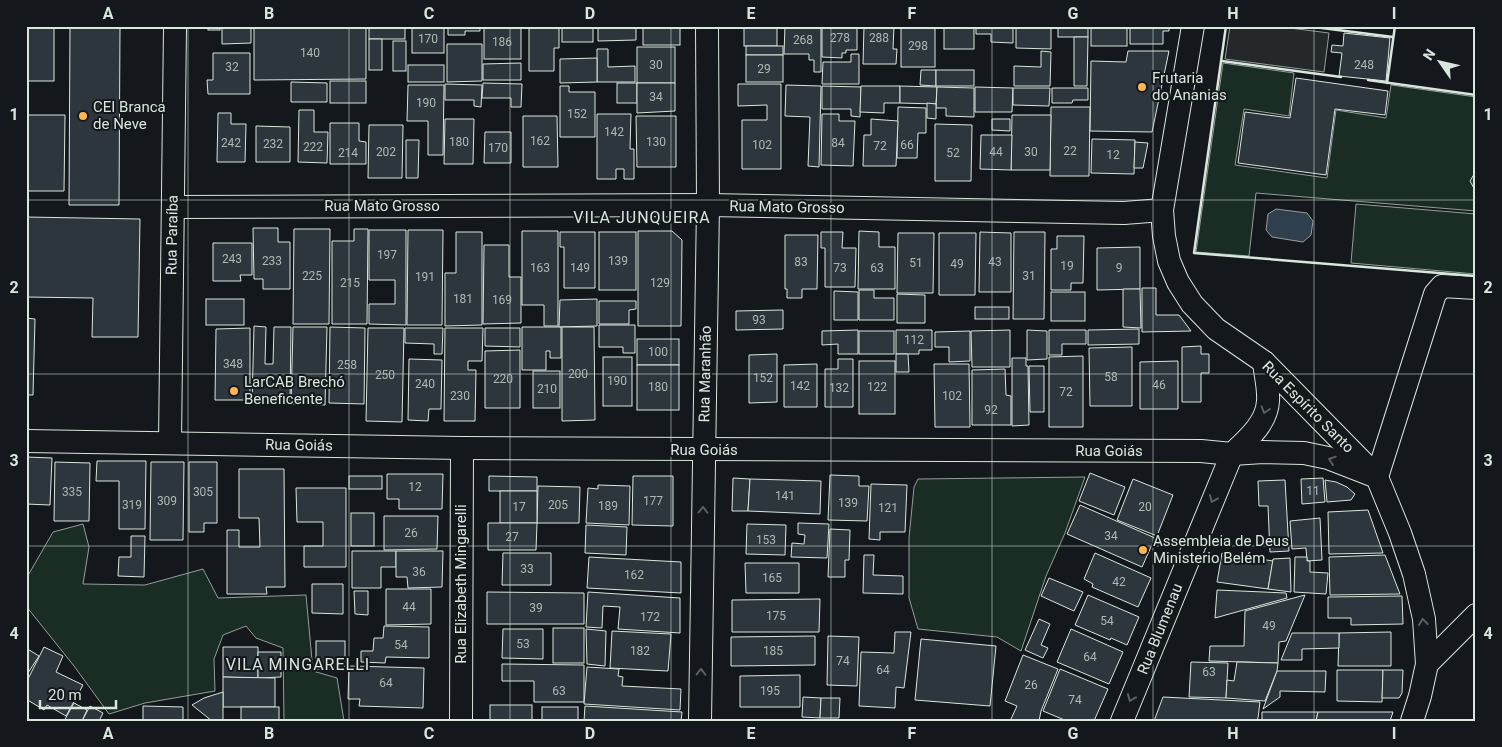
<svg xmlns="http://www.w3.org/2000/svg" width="1502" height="747" font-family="Roboto,sans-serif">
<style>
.green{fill:#1a2d24;stroke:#939e99}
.parking{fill:#24282b;stroke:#939e99}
.water{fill:#2f3f4d;stroke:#939e99}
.building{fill:#2c363c;stroke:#d8e6dc}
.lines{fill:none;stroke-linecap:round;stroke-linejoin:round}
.street-casing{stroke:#d8e6dc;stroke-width:24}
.street{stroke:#14181c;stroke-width:22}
.wall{stroke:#d8e6dc;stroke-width:2.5}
.oneway{stroke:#59605f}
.grid{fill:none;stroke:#d8e6dc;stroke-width:1;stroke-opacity:0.55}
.poi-dot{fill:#ffb74d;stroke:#14181c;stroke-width:2}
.labels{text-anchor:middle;stroke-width:4;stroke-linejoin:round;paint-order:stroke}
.number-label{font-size:12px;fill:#adbab4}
.poi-label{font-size:15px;fill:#d8e6dc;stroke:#14181c;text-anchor:start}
.street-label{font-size:15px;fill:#d8e6dc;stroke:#14181c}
.neighbourhood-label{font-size:16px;letter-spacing:1px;fill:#d8e6dc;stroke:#14181c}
.neatline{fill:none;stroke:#d8e6dc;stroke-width:2}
.grid-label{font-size:16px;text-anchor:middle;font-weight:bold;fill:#d8e6dc}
</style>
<rect width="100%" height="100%" fill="#14181c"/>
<!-- green -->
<g class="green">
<path d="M1223,63L1294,73L1289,116L1244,109L1235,165L1327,178L1336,110L1386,118L1391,85L1476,97V211L1256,193L1249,256L1196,252Z"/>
<path d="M1356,204L1476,214V274L1351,263Z"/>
<path d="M1085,477L1065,533L1046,576L1021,651L997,637L918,629L909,598V538L914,487L918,479Z"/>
<path d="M83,524L89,547L83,584L145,585L203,569L218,598L306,595L313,671L337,678L344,721H284L283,648L256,638L246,626L223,635L214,659L215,691L145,703L109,714L74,666L26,606V579L53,532Z"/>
</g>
<!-- parking -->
<path class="parking" d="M1230,26H1274L1329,33L1324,72L1225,59Z"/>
<!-- water -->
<path class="water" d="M1276,209L1307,213L1313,221L1311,235L1303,242L1272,237L1266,230L1268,214Z"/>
<!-- building -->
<g class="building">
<rect x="26" y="26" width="28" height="55"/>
<path d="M70,26H120L119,205H69Z"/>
<rect x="208" y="26" width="12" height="4"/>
<path d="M222,26H251V43L222,44Z"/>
<path d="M254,26H366V79L254,80Z"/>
<rect x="369" y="26" width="36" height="13"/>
<rect x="412" y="26" width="32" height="27"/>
<path d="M448,26H480V31H465V35H448Z"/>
<rect x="484" y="26" width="37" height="33"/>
<path d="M529,26H559V48H554V71H529Z"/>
<rect x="562" y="26" width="31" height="16"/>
<path d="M598,26H636V40L598,41Z"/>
<rect x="643" y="26" width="37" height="19"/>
<rect x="744" y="26" width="33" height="20"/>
<path d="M785,26H821V72H814V60H809V54H784Z"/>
<path d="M822,26H857V50H846V53H842V58L822,57Z"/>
<path d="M864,26H894L893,49H897L896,64H863Z"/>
<rect x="901" y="26" width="34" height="41"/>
<rect x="944" y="26" width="30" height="23"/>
<path d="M976,26H1013V43L991,42V34H976Z"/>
<path d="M1016,26H1051V49L1016,48Z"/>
<rect x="1058" y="26" width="30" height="11"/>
<rect x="1091" y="26" width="36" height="20"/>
<path d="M1130,26H1169V31H1163V44H1130Z"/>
<path d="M1344,33L1390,38L1386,81L1339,76L1342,53L1331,52L1332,45L1343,46Z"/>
<path d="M1074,37H1088L1087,86H1074Z"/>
<rect x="369" y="39" width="13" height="31"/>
<rect x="393" y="41" width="13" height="30"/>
<path d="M447,44H482V81L447,82Z"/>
<rect x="746" y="46" width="37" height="9"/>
<rect x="637" y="47" width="38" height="36"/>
<path d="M597,49H608V67L635,66V82H597Z"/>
<path d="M1041,51L1051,52L1050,86H1014V66L1041,67Z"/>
<path d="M1128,51H1169L1152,132L1090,131L1091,61L1126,62Z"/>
<path d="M213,53H250V94H208L207,80H213Z"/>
<path d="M851,54H859V84H822L823,62H851Z"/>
<rect x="746" y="55" width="37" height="27"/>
<path d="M597,58V82L560,83V59Z"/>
<path d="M521,63V80H483V64Z"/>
<rect x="408" y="65" width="36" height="17"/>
<path d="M921,70H936V86L920,85Z"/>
<rect x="936" y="70" width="38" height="16"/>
<path d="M1296,78L1388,91L1385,115L1335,109L1326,175L1238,163L1245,112L1290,118Z"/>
<rect x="330" y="81" width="36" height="22"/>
<path d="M291,82L327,83V102H291Z"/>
<path d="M483,83L522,84L521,107H511V98H482Z"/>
<rect x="617" y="83" width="20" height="20"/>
<path d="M637,83H675V111L637,113Z"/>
<path d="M445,84L482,85L481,107L474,106V100H445Z"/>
<path d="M738,84H781V169H742V120H767V105L738,106Z"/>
<path d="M408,85H444L443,155H428V121H407Z"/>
<path d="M786,85L821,86L819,167L808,166L810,117L785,116Z"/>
<path d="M560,86H569V92H595V137H560Z"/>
<path d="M822,86L861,87L860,117L851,116V109H822Z"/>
<path d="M861,86H900V103H884V113L860,112Z"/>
<path d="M900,86L937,87L936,104L900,103Z"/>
<path d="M937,87L974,88V117L946,116V108H936Z"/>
<path d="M975,87L1013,88L1012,112H975Z"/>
<path d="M1013,88H1050L1049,106L1013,105Z"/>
<path d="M1052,88H1088V100H1073L1072,103H1052Z"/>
<path d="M927,103L936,104V119L927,118Z"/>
<path d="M898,107L926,108V133H918L917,158H897Z"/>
<path d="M1051,107H1090L1089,176H1050Z"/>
<path d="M299,110H314V132H328L327,163L298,162Z"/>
<path d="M218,113H231V124H246L245,162H217Z"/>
<path d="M597,114H631L630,149H634V179H624V169H616V179H597Z"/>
<path d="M822,114H839V121H855L853,166L821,165Z"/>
<path d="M27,115H65L64,191H27Z"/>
<path d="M1012,115H1051L1050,170H1011Z"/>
<path d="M523,116H557L558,167H523Z"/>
<path d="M636,116H676V167H637Z"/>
<path d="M445,119H474L473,164H444Z"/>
<path d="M871,119L898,121L896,166H863L864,135H871Z"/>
<path d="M992,119H1010V131L992,130Z"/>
<path d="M330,123H359V141L366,142V164H330Z"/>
<path d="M935,124L972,125L971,181H935Z"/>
<path d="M369,125H403L402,178H368Z"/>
<path d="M256,126L290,127V162H256Z"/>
<path d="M485,132H511V163H484Z"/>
<path d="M981,135H1012L1011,170L980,169Z"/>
<path d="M1092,139L1135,140L1134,174L1091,173Z"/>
<path d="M406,140H419L418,178H406Z"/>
<path d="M1135,142L1148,143L1143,168H1134Z"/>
<path d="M1476,171V192L1470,181Z"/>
<path d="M26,217L140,219L138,337H92L93,298L26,297Z"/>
<path d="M253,228H278V242H290V289H263V279H254Z"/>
<path d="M294,229H330L329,324H293Z"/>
<path d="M354,229H368L367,324H332V241H354Z"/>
<path d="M369,230H406V325L369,324V304H395V280H369Z"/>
<path d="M408,230H443L442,325H407Z"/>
<path d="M522,231H558V326H544V305H522Z"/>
<path d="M638,231H672L682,240L681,326H638Z"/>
<path d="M859,231L879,232V247H895V289H858Z"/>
<path d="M456,232H482V325L445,326V273H456Z"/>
<path d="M560,232H595V288H564V247H560Z"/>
<rect x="599" y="232" width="37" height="58"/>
<path d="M821,232H843L842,248H856L855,287H825V248H821Z"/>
<path d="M980,232L1011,233V292H979Z"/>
<path d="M1014,232H1045L1044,319H1013Z"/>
<path d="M898,233H934L933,293H897Z"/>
<path d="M939,233H976L975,295H939Z"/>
<path d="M785,235H818L817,289H802V298H787V289H785Z"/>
<path d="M1057,236H1084L1083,283H1071V290H1051V249H1057Z"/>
<path d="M213,243H252V275H240L241,281H213Z"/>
<path d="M484,245H509V277H521V323L483,324Z"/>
<path d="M1140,247V289L1097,290V248Z"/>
<path d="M1142,288H1156V315H1179L1191,331L1142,332Z"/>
<path d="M1123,289H1140L1141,328L1123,327Z"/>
<path d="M859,290H874V298H894V320H859Z"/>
<path d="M834,291L858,292V320H834Z"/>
<rect x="1051" y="292" width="34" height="29"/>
<path d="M897,294L925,295V323H897Z"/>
<rect x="206" y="299" width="38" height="26"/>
<path d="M597,299V326L559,327L560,300Z"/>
<path d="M599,301H636V309L629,310V324H599Z"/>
<rect x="975" y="307" width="34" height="12"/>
<path d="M783,310V329L736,330V311Z"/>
<path d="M26,318L35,319L33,395H26Z"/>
<path d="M599,325H635V353H623V347H599Z"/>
<path d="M254,326L266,327L265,364H273L274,327H291L290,404L252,403Z"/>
<path d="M293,327H327L325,405L291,404Z"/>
<path d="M330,327L365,328L364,404L329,403Z"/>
<path d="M522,327H561V358H550V351H546V370H522Z"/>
<path d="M562,327H594L595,420L562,421Z"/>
<path d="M250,328V400H215L216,329Z"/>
<path d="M368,328H404L402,422L366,421Z"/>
<path d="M405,328H443L442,354H434V344L405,343Z"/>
<path d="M445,328H483L482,361H468V370H476L475,421H444Z"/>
<path d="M485,328H520V347L485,346Z"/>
<path d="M1139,329V344L1088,345V330Z"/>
<path d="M858,330V354H838V344L822,345V331Z"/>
<path d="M896,330H932V350H919V354H896Z"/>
<path d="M1010,330V367H972L971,331Z"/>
<path d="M1027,330L1047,331V359L1027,360Z"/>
<path d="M1049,330H1086V344H1062V355H1049Z"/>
<rect x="859" y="331" width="35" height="23"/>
<path d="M970,331V361L949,362V347H935V332Z"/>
<rect x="637" y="339" width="42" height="26"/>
<path d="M1201,346V354H1209V373H1201V402H1182V347Z"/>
<path d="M1132,347V406H1090L1089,348Z"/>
<path d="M520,350V408H485V351Z"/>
<path d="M777,354V402L749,403V355Z"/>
<path d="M896,354H908L909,372H896Z"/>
<path d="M1083,356V427H1049V357Z"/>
<rect x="603" y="357" width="29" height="49"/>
<path d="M1012,358H1026V366H1028L1029,425L1012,426Z"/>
<path d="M409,359L442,360L441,409H429L428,421L408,420Z"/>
<path d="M838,359H853V407H825V369H838Z"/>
<rect x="859" y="361" width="36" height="53"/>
<path d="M1178,361V409H1140V362Z"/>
<path d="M817,364V407H784V365Z"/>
<path d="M934,364H969L970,427H935Z"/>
<rect x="637" y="365" width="42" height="45"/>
<path d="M1029,366H1044V412H1030Z"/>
<path d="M1005,369L1006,395L1011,396V425H972V370Z"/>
<rect x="533" y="371" width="27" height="37"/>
<path d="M26,457L52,458L50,505L26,504Z"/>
<path d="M97,461H146L145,529H119V481H96Z"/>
<path d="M55,462L90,463L89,521H54Z"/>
<path d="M151,462H184L183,540H150Z"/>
<path d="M189,462H217V523H204V532H189Z"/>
<path d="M239,469H284L285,587H266L267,594H227V530H239V547H260L259,518H239Z"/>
<path d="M1090,473L1125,487L1114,515L1079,501Z"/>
<path d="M387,474H443L442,509H399V499H387Z"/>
<path d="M830,475L859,476V486H869L867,521L828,520Z"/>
<rect x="349" y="476" width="33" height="13"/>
<path d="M489,476L537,477V491H489Z"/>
<path d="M633,476H673V526L632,525Z"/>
<path d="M733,478L750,479L748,511H732Z"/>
<path d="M1323,478L1325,502L1302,504L1301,479Z"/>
<path d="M750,479L821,481L820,514L748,511Z"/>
<path d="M1133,479L1173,495L1157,536L1117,520Z"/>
<path d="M1285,480L1289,551L1270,552L1268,506H1259L1258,481Z"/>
<path d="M1325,480L1336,482L1347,487L1355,494L1351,500L1327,502Z"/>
<path d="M871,484L907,485L905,532H880V540L869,539Z"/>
<path d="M598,485L630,486L629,525L586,523L588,488L598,489Z"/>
<path d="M538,486L580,487L579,523H537Z"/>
<path d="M296,488H346V567H304V546H323V522H297Z"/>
<rect x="500" y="491" width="37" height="32"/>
<path d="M1080,505L1155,538L1142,567L1067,534Z"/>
<path d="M1368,510L1383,553L1329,554L1328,512Z"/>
<rect x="351" y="513" width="23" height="33"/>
<path d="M384,516H438L437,549L384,550Z"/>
<path d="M1320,518L1322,560L1307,561L1306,548L1292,549L1290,521Z"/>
<path d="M488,523H537L536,550H488Z"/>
<path d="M798,523L829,524L827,558L791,557L792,543L804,544L805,535L798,534Z"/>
<path d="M747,524L786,525L785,555L746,554Z"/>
<path d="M586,525L627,527L626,555L585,553Z"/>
<path d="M830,529L850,530L849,560H845V577H828Z"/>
<path d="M131,536H145L144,577L118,576L119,557H131Z"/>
<path d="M352,551H396V567H381V588H352Z"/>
<path d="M396,551H443L442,587L408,588L407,577H396Z"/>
<path d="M503,553H551V585H502Z"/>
<path d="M1095,553L1151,578L1138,607L1092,587L1093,584L1084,579Z"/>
<path d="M1222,553L1273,561L1268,589L1217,582Z"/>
<path d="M864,555H874L873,575L903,576V594L863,593Z"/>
<path d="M1385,555L1400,594L1330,595L1329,557Z"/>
<path d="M589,557L681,562V593L587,588Z"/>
<path d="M1295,557H1307V561H1310V572L1328,573L1326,594L1294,592Z"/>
<path d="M1290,558L1291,592L1268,589L1273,559Z"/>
<path d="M745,563H799V593H746Z"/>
<path d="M1049,578L1083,592L1074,611L1041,596Z"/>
<path d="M312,584H343V614L312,613Z"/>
<path d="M386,589H431V624L386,625Z"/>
<path d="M1217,590L1286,593L1287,598L1215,618Z"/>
<path d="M354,591H368V615L355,614Z"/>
<path d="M487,592L584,593V624H487Z"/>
<path d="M588,592L680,598V633L618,629L620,607L603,606L602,628L586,627Z"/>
<path d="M1088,595L1139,617L1127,645L1111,638L1110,640L1075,625Z"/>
<path d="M1305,595L1286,641L1279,642L1278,663L1209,661L1210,646H1244L1245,611Z"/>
<path d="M1402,596L1403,624L1351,625V618H1328V597Z"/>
<path d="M820,599L819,632H732V600Z"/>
<path d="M1039,619L1050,624L1041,645L1048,648L1043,658L1025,650Z"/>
<path d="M384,626L429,627V658L386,657L385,663L361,662V651H373L374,638H383Z"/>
<rect x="553" y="628" width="31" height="35"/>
<path d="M503,629H543V659L502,658Z"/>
<path d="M586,629L606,631L605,666L587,664Z"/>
<path d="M1071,629L1123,652L1109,684L1057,662Z"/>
<path d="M612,631L671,634L668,671L610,668Z"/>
<path d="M895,632H911L904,688L896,687L895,708L859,706L861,652L894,653Z"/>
<path d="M1391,632V666H1338L1339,633Z"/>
<path d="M1292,633H1339V648L1302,649V660H1281Z"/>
<path d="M815,636V665L731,666V637Z"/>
<path d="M828,636L859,637L857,686L827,685Z"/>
<path d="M921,639L996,646L990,706L915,700Z"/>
<rect x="316" y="641" width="29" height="28"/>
<path d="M44,647L63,656L56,672L83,685L66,716L47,705L44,710L26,699V683Z"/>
<path d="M223,647H258V678L223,677Z"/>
<path d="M26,648L39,656L26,676Z"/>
<path d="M258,652H281V677L258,678Z"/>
<path d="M1023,655L1058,669L1041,711L1039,721H1010L1017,706L1005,701Z"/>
<path d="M1191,662L1228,663L1226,698L1189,697Z"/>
<path d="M1237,662L1278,663L1277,671L1265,701L1226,698L1227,680L1234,681Z"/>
<path d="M502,664L584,665V702H534V681H502Z"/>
<path d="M349,666L424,668L423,708L359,706L360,699H348Z"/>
<path d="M587,667L619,669L618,676L623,677L622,686L681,689L680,710L584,704Z"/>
<path d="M1060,669L1108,689L1094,721H1067L1043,711Z"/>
<path d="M1337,670H1383L1382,702L1337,701Z"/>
<path d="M1383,670H1403L1402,693L1399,698H1382Z"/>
<path d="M1277,671H1326L1325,692L1280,691V697L1263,709Z"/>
<path d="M800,675V707H740V676Z"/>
<path d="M223,677L275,678V707H223Z"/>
<path d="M223,692V721H212L192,705L204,698Z"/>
<path d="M803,697L821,698L820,718L802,717Z"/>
<path d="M1163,697L1260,702L1258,718L1256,721H1154Z"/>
<path d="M821,698H840L839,718H820Z"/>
<path d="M74,703L87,710L82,721H64Z"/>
<rect x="490" y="705" width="42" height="16"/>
<path d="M90,706L103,713L99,721H82Z"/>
<path d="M143,706L183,707V721H143Z"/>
<path d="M585,706L682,712L681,721H584Z"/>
<rect x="241" y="707" width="38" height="14"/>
<rect x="542" y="707" width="36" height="14"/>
<path d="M1262,712H1318L1316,721H1262Z"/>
<path d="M1318,712H1393L1390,721H1316Z"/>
</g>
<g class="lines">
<!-- street casing -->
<g class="street-casing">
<g id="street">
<path d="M1193,26L1162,210L1164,236L1169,261L1178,282L1192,304L1216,329L1264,362L1377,477L1400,533L1414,574L1424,619L1427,664L1420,696L1412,721"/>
<path d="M173,207L708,205L1124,213L1162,210"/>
<path d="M26,441L462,448L1201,451L1232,454L1263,452L1304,453L1328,458L1377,477"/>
<path d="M170,443L175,26"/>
<path d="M1377,477L1435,294L1442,286L1476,288"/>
<path d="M1427,664L1476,615"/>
<path d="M461,719L462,448"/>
<path d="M700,721L708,205L707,26"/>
<path d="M1122,721L1232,454C1247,440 1267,423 1268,401C1269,388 1265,374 1264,362"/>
</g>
</g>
<!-- street -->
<use href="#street" class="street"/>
<!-- wall -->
<g class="wall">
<path d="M1226,26L1194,253L1476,276"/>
<path d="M1315,26L1314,27L1393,37"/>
<path d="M1222,61L1341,77"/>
<path d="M1368,80L1476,95"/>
<path d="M1387,83L1395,26"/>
</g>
</g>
<!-- one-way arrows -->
<defs><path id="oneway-chevron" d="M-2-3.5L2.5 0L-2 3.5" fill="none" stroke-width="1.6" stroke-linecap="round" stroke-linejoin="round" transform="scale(1.25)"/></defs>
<g class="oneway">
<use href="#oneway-chevron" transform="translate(1265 410) rotate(108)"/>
<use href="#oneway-chevron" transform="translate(1332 460) rotate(-161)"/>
<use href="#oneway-chevron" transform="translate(1213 499) rotate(112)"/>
<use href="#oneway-chevron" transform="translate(703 510) rotate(-89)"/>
<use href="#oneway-chevron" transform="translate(1423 622) rotate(-97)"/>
<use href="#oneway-chevron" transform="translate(701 672) rotate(-89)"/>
<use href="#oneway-chevron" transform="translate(1131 698) rotate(112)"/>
</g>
<!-- grid -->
<path class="grid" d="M188,26V721M349,26V721M510,26V721M671,26V721M831,26V721M992,26V721M1153,26V721M1314,26V721M26,200H1476M26,374H1476M26,546H1476"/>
<!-- markers -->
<g class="poi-dot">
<circle cx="1142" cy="87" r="5"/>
<circle cx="83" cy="116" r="5"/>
<circle cx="234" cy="391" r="5"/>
<circle cx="1143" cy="550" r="5"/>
</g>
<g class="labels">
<!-- number labels -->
<g class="number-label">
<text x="840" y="42">278</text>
<text x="879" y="42">288</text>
<text x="428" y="43">170</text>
<text x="803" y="44">268</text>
<text x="502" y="46">186</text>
<text x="918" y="50">298</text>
<text x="310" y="57">140</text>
<text x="656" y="69">30</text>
<text x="1364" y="69">248</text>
<text x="232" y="71">32</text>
<text x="764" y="73">29</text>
<text x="656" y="101">34</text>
<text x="426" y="107">190</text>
<text x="577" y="118">152</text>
<text x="614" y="136">142</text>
<text x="540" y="145">162</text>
<text x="459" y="146">180</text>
<text x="656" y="146">130</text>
<text x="231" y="147">242</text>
<text x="838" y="147">84</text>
<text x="273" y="148">232</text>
<text x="762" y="149">102</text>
<text x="907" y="149">66</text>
<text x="880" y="150">72</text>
<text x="313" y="151">222</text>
<text x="498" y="152">170</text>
<text x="1070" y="155">22</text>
<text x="386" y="156">202</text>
<text x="996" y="156">44</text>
<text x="1031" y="156">30</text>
<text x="348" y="157">214</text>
<text x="953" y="157">52</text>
<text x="1113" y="159">12</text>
<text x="387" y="259">197</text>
<text x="232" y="263">243</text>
<text x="272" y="265">233</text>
<text x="618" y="265">139</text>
<text x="801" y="266">83</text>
<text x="995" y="266">43</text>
<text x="916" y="267">51</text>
<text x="957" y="268">49</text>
<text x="1067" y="270">19</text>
<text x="540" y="272">163</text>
<text x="580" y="272">149</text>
<text x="840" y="272">73</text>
<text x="877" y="272">63</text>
<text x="1119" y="272">9</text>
<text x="312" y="280">225</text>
<text x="1029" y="280">31</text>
<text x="425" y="281">191</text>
<text x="350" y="287">215</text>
<text x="660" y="287">129</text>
<text x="463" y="303">181</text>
<text x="502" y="304">169</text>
<text x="759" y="324">93</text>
<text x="914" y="344">112</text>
<text x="658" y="356">100</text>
<text x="233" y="368">348</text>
<text x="347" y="369">258</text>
<text x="578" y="378">200</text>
<text x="385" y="379">250</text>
<text x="1111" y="381">58</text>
<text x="763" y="382">152</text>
<text x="503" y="383">220</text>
<text x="617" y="385">190</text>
<text x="425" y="388">240</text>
<text x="1159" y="389">46</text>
<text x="800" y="390">142</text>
<text x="658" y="391">180</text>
<text x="877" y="391">122</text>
<text x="839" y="392">132</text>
<text x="547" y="393">210</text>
<text x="1066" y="396">72</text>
<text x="460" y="400">230</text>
<text x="952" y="400">102</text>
<text x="991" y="414">92</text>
<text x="415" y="491">12</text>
<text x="1313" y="495">11</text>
<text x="72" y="496">335</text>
<text x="203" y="496">305</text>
<text x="785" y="500">141</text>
<text x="167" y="505">309</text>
<text x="653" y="505">177</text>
<text x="848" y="507">139</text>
<text x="132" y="509">319</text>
<text x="558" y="509">205</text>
<text x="608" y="510">189</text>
<text x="519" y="511">17</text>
<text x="1145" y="511">20</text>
<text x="888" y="512">121</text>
<text x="411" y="537">26</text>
<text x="1111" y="540">34</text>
<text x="512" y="541">27</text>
<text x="766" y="544">153</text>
<text x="527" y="573">33</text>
<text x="419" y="576">36</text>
<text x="634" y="579">162</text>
<text x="772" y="582">165</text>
<text x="1119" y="586">42</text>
<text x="409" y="611">44</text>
<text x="536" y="612">39</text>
<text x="776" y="620">175</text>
<text x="650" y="621">172</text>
<text x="1107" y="625">54</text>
<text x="1269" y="630">49</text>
<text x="523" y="648">53</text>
<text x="401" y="649">54</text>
<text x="640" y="655">182</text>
<text x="773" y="655">185</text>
<text x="1090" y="661">64</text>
<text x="843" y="665">74</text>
<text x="883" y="674">64</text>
<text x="1209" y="676">63</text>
<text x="386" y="687">64</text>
<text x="1031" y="689">26</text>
<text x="559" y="695">63</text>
<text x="770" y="695">195</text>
<text x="1075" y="704">74</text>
</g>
<!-- poi labels -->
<g class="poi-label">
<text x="1152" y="83">Frutaria<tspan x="1152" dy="17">do Ananias</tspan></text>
<text x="93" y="112">CEI Branca<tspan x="93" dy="17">de Neve</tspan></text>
<text x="244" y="387">LarCAB Brechó<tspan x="244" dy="17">Beneficente</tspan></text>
<text x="1153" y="546">Assembleia de Deus<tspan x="1153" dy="17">Ministerio Belém</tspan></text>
</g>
<!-- street labels -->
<g class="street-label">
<text x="382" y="211">Rua Mato Grosso</text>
<text transform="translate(787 207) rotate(1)" y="5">Rua Mato Grosso</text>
<text transform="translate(172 235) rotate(-89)" y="5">Rua Paraíba</text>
<text transform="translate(705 374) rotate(-89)" y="5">Rua Maranhão</text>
<text transform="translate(1308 407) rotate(45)" y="5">Rua Espírito Santo</text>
<text transform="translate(299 445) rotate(1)" y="5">Rua Goiás</text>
<text x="704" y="455">Rua Goiás</text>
<text x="1109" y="456">Rua Goiás</text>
<text transform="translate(461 584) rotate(-90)" y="5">Rua Elizabeth Mingarelli</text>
<text transform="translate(1160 629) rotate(-68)" y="5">Rua Blumenau</text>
</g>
<!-- neighbourhood labels -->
<g class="neighbourhood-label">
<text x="642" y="223">VILA JUNQUEIRA</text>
<text x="298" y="670">VILA MINGARELLI</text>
</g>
</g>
<!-- border -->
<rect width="1502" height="747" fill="none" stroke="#14181c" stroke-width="55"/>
<!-- north arrow -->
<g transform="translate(1440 62) rotate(304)" stroke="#14181c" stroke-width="4" paint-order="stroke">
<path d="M0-4L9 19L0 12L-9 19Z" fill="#d8e6dc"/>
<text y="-8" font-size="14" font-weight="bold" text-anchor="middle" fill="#d8e6dc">N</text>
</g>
<!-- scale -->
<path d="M40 700v8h76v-8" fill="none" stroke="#d8e6dc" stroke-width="2.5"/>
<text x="48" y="700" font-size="15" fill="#d8e6dc" stroke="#14181c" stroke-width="4" paint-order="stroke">20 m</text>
<rect x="28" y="28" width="1446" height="692" class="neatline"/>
<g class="grid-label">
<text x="108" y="19">A</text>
<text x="269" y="19">B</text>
<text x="429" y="19">C</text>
<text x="590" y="19">D</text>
<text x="751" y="19">E</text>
<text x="912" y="19">F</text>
<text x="1073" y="19">G</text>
<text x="1233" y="19">H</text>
<text x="1394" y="19">I</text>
<text x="14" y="120">1</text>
<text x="1488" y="120">1</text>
<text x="14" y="293">2</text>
<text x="1488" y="293">2</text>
<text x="14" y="466">3</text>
<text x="1488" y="466">3</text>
<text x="14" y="639">4</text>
<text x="1488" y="639">4</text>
<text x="108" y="739">A</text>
<text x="269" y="739">B</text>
<text x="429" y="739">C</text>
<text x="590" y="739">D</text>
<text x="751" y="739">E</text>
<text x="912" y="739">F</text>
<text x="1073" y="739">G</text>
<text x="1233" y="739">H</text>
<text x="1394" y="739">I</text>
</g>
</svg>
